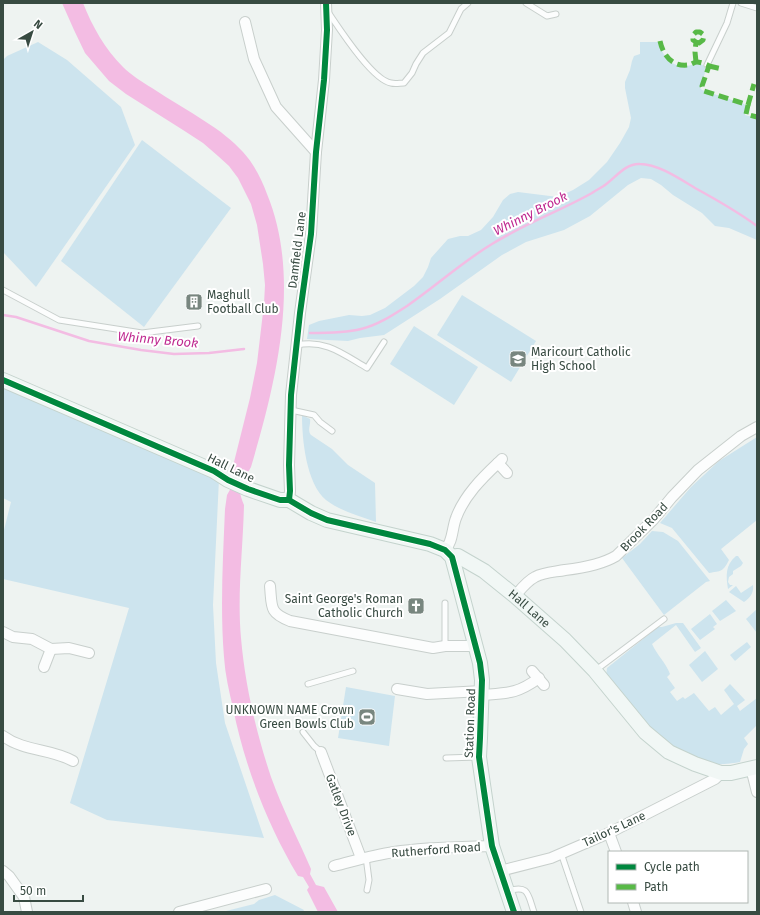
<svg xmlns="http://www.w3.org/2000/svg" width="760" height="915" font-family="'Fira Sans',sans-serif">
<style>
.green{fill:#cde4ee}
.water{fill:#f3bce3}
.lines{fill:none;stroke-linecap:round;stroke-linejoin:round}
.stream{stroke:#f3bce3;stroke-width:2.5}
.lane-casing{stroke:#c8cfcc;stroke-width:7}
.street-casing{stroke:#c8cfcc;stroke-width:12}
.secondary-casing{stroke:#c4d3cd;stroke-width:16}
.lane{stroke:#fcfdfd;stroke-width:5}
.street{stroke:#fcfdfd;stroke-width:10}
.secondary{stroke:#f1f7f5;stroke-width:14}
.quiet{stroke:#58b947;stroke-width:5;stroke-dasharray:10 5;stroke-linecap:butt}
.cycleway-casing{stroke:#fff;stroke-width:8}
.cycleway{stroke:#00873e;stroke-width:6}
.labels{text-anchor:middle;stroke-width:4;stroke-linejoin:round;paint-order:stroke}
.street-label{font-size:12px;fill:#384b42;stroke:#fff}
.poi-label{font-size:12px;fill:#384b42;stroke:#fff;text-anchor:start}
.water-label{font-size:13px;font-style:italic;fill:#bf2990;stroke:#fff}
</style>
<rect width="100%" height="100%" fill="#eef3f1"/>
<!-- green -->
<g class="green">
<path d="M38,42L67,60L121,107L135,145L36,287L3,252V60L7,56Z"/>
<path d="M640,42H659C662,56 672,68 687,66C691,66 695,63 699,64C702,64 704,66 707,67L700,88L702,90L744,104L747,107L745,115L757,118V240L729,228L715,226L702,213L673,195L661,185L651,179L641,178L628,185L590,216L564,230L526,242L502,255L440,299L384,335L360,338L348,341L307,339L309,325L319,321L349,315L362,316L370,315L385,308L414,286L423,277L428,267L431,258L448,239L460,236H468L481,230L493,217L503,200L510,194L518,192L558,197L573,190L589,180L607,162L620,143L629,127L631,118L625,88V82L630,70L632,61L634,56L640,54Z"/>
<path d="M142,140L231,208L144,327L61,261Z"/>
<path d="M462,295L536,341L511,382L437,335Z"/>
<path d="M414,326L478,367L454,405L390,364Z"/>
<path d="M3,385L219,479L213,605L216,663L225,723L264,838L107,820L70,803L129,608L3,579V534L11,502L3,498Z"/>
<path d="M302,415L310,419C311,425 307,430 311,435L332,449L348,465L375,483L376,522C359,516 340,511 326,500C306,483 302,439 302,415Z"/>
<path d="M757,437V520L721,549L729,560C723,572 721,571 709,573L672,528L660,523L691,487L719,461Z"/>
<path d="M652,531L663,532L678,541L710,581L706,582L664,615L622,558L640,544Z"/>
<path d="M736,556H738L743,563L741,566L733,571V574L729,577L728,582L730,585H733L728,589C726,576 725,565 736,556Z"/>
<path d="M753,585C754,593 750,598 744,602L729,592L736,586L741,593Z"/>
<path d="M726,600L736,611L720,621L712,611Z"/>
<path d="M757,609V633L746,619Z"/>
<path d="M710,614L717,624L713,627L715,629L700,640L691,629Z"/>
<path d="M676,623H683L701,648L695,652L676,625L652,644C657,655 666,663 670,674L667,677L675,688L670,692L677,701L683,697L685,699L694,693L709,711L715,707L721,715L734,704L724,690L730,684L745,700L737,706L740,711L757,698V725L744,738L748,744L744,749L740,762C728,764 716,766 704,762C661,749 634,708 606,676L607,668L658,627H662Z"/>
<path d="M747,642L751,647L735,661L730,655Z"/>
<path d="M705,651L718,669L702,682L689,665Z"/>
<path d="M346,687L395,696L389,746L338,738Z"/>
<path d="M275,895L304,910L303,912H222L254,904L259,900Z"/>
</g>
<!-- water -->
<path class="water" d="M62,3H83C92,26 105,49 123,67C131,75 142,82 152,88C170,100 188,110 206,122C219,130 233,141 243,152C254,164 262,180 267,194C302,279 276,382 251,467C249,471 247,473 244,477C237,485 240,496 244,505C243,549 237,594 241,638C245,685 256,732 271,777C282,808 298,839 311,869L310,874L316,885L324,887L338,912H318L307,890L309,887L303,877L298,876C267,824 245,767 233,708C229,691 225,674 224,657C220,608 223,558 225,509L227,495L231,488L234,477V462L250,398L257,363L264,304L265,285L263,264L257,225L251,204L238,178L229,166L218,156L203,143L183,130L126,94L109,81L85,53L74,30Z"/>
<g class="lines">
<!-- stream -->
<g class="stream">
<path d="M3,315L16,317L89,341L141,350L174,354L209,353L244,349"/>
<path d="M310,333C327,333 345,333 361,329C378,325 393,315 407,306C436,286 462,262 492,244C524,224 560,211 592,193C596,190 601,188 605,185C616,177 626,163 640,164C658,164 680,179 695,188C717,200 738,212 757,226"/>
</g>
<!-- lane casing -->
<g class="lane-casing">
<g id="lane">
<path d="M526,3L547,16L556,14"/>
<path d="M741,3L757,8"/>
<path d="M328,12C339,28 372,80 391,83C395,84 400,83 404,83L412,73L416,64L423,53L449,33L461,9L468,3"/>
<path d="M707,65L727,23L733,3"/>
<path d="M3,290L59,320L142,333L198,326"/>
<path d="M297,345C325,339 343,354 367,368L384,342"/>
<path d="M291,410L314,415L320,422L332,431"/>
<path d="M445,603V646"/>
<path d="M596,670L664,619"/>
<path d="M308,684L353,671"/>
<path d="M303,732L314,746L321,752"/>
<path d="M446,758L478,757"/>
<path d="M561,853L581,912"/>
<path d="M366,857L369,880L367,890"/>
<path d="M508,891C529,884 528,895 534,912"/>
</g>
</g>
<!-- street casing -->
<g class="street-casing">
<g id="street">
<path d="M245,22L254,59L276,107L316,152"/>
<path d="M502,459L498,463L507,473"/>
<path d="M289,500L290,491L289,465L291,395L300,313L311,234L316,152L324,80L327,30L326,3"/>
<path d="M445,550C453,542 452,528 456,518C464,496 482,478 498,463"/>
<path d="M270,586C272,607 269,613 290,621L433,648L445,646H475"/>
<path d="M515,596C521,589 527,581 535,577C544,572 555,572 565,570C582,568 601,565 616,556L653,520L672,497L698,470L741,436L757,427"/>
<path d="M3,632L13,637L32,639L51,649L69,648L89,653"/>
<path d="M44,667L51,649"/>
<path d="M532,671L544,685"/>
<path d="M397,689L427,694L482,691"/>
<path d="M482,695C508,693 517,694 539,678"/>
<path d="M3,736C25,752 50,748 73,761"/>
<path d="M321,752L361,858"/>
<path d="M751,768L757,792"/>
<path d="M609,833L616,852"/>
<path d="M334,866C354,861 373,855 394,852C426,847 459,847 492,846"/>
<path d="M3,871L9,876L24,897L27,912"/>
<path d="M500,871L551,858L609,833L715,779L721,773"/>
<path d="M633,902L636,912"/>
<path d="M179,912L266,889"/>
</g>
</g>
<!-- secondary casing -->
<g class="secondary-casing">
<g id="secondary">
<path d="M3,380L214,471L228,480L248,489L280,500H289L311,513L327,520L430,544L445,550L452,557L480,663L482,680L480,738L479,757L492,846L514,912"/>
<path id="s1" d="M452,557L458,556L484,571L515,596L565,640L595,671L645,732L669,752L695,764L721,773H731L757,767"/>
</g>
</g>
<!-- lane -->
<use href="#lane" class="lane"/>
<!-- street -->
<use href="#street" class="street"/>
<!-- secondary -->
<use href="#secondary" class="secondary"/>
<!-- quiet -->
<g class="quiet">
<path d="M660,41C663,55 672,67 688,65C691,65 694,62 697,62C700,62 706,64 709,66L702,86L704,91L748,105L746,114L757,117"/>
<path d="M696,42L699,43L703,40L704,35L700,32H696L693,35V40L696,42L695,52L696,62"/>
<path d="M709,66L722,69"/>
<path d="M748,105L754,84"/>
</g>
<!-- cycleway casing -->
<g class="cycleway-casing">
<g id="cycleway">
<path d="M3,380L214,471L228,480L248,489L280,500H289L311,513L327,520L430,544L445,550L452,557L480,663L482,680L480,738L479,757L492,846L514,912"/>
<path d="M289,500L290,491L289,465L291,395L300,313L311,234L316,152L324,80L327,30L326,3"/>
</g>
</g>
<!-- cycleway -->
<use href="#cycleway" class="cycleway"/>
</g>
<!-- icons -->
<defs>
<g id="building-square" transform="scale(0.9)"><rect x="-9" y="-9" width="18" height="18" rx="4" fill="#78867f" stroke="#fff"/><path d="M-4-6H4V6H1V3H-1V6H-4ZM-2.5-4.3h1.7v1.8h-1.7ZM.8-4.3h1.7v1.8H.8ZM-2.5-1h1.7V.8h-1.7ZM.8-1h1.7V.8H.8Z" fill="#fff"/></g>
<g id="school-square" transform="scale(0.9)"><rect x="-9" y="-9" width="18" height="18" rx="4" fill="#78867f" stroke="#fff"/><path d="M0-5L7-2L0 1L-7-2ZM-4 1L0 2.5L4 1V4Q0 6-4 4Z" fill="#fff"/></g>
<g id="church-square" transform="scale(0.9)"><rect x="-9" y="-9" width="18" height="18" rx="4" fill="#78867f" stroke="#fff"/><path d="M-1.2-6h2.4v3.5h3.3v2.4h-3.3V6h-2.4V-.1h-3.3v-2.4h3.3Z" fill="#fff"/></g>
<g id="stadium-square" transform="scale(0.9)"><rect x="-9" y="-9" width="18" height="18" rx="4" fill="#78867f" stroke="#fff"/><path d="M0-5a6.5 5 0 1 0 0 10a6.5 5 0 1 0 0-10ZM-3.5-1.8h7v3.6h-7Z" fill="#fff"/></g>
</defs>
<g fill-rule="evenodd">
<use href="#building-square" x="194" y="302"/>
<use href="#school-square" x="518" y="359"/>
<use href="#church-square" x="416" y="606"/>
<use href="#stadium-square" x="367" y="717"/>
</g>
<g class="labels">
<!-- street labels -->
<g class="street-label">
<text transform="translate(297 250) rotate(-83)" y="4">Damfield Lane</text>
<text transform="translate(231 468) rotate(26)" y="4">Hall Lane</text>
<text transform="translate(644 527) rotate(-46)" y="4">Brook Road</text>
<text dy="4" stroke="none"><textPath href="#s1" startOffset="95">Hall Lane</textPath></text>
<text transform="translate(470 723) rotate(-88)" y="4">Station Road</text>
<text transform="translate(341 805) rotate(69)" y="4">Gatley Drive</text>
<text transform="translate(614 829) rotate(-25)" y="4">Tailor's Lane</text>
<text transform="translate(436 850) rotate(-4)" y="4">Rutherford Road</text>
</g>
<!-- poi labels -->
<g class="poi-label">
<text x="207" y="299">Maghull<tspan x="207" dy="14">Football Club</tspan></text>
<text x="531" y="356">Maricourt Catholic<tspan x="531" dy="14">High School</tspan></text>
<text x="403" y="603" text-anchor="end">Saint George's Roman<tspan x="403" dy="14">Catholic Church</tspan></text>
<text x="354" y="714" text-anchor="end">UNKNOWN NAME Crown<tspan x="354" dy="14">Green Bowls Club</tspan></text>
</g>
<!-- water labels -->
<g class="water-label">
<text transform="translate(530 213) rotate(-27)" y="5">Whinny Brook</text>
<text transform="translate(158 339) rotate(5)" y="5">Whinny Brook</text>
</g>
</g>
<!-- border -->
<rect width="760" height="915" fill="none" stroke="#384b42" stroke-width="8"/>
<!-- legend -->
<rect x="608" y="851" width="140" height="52" fill="#ffffff" stroke="#afb7b3"/>
<rect x="616" y="864" width="20" height="6" fill="#00873e" stroke="#afb7b3"/>
<text x="644" y="871" font-size="12" fill="#384b42">Cycle path</text>
<rect x="616" y="884" width="20" height="6" fill="#58b947" stroke="#afb7b3"/>
<text x="644" y="891" font-size="12" fill="#384b42">Path</text>
<!-- north arrow -->
<g transform="translate(32 32) rotate(39)" stroke="#ffffff" stroke-width="3" paint-order="stroke">
<path d="M0-3L7 15L0 10L-7 15Z" fill="#384b42"/>
<text y="-6" font-size="11" font-weight="bold" text-anchor="middle" fill="#384b42">N</text>
</g>
<!-- scale -->
<path d="M14 895v6h69v-6" fill="none" stroke="#384b42" stroke-width="2"/>
<text x="20" y="895" font-size="12" fill="#384b42" stroke="#ffffff" stroke-width="3" paint-order="stroke">50 m</text>
</svg>
